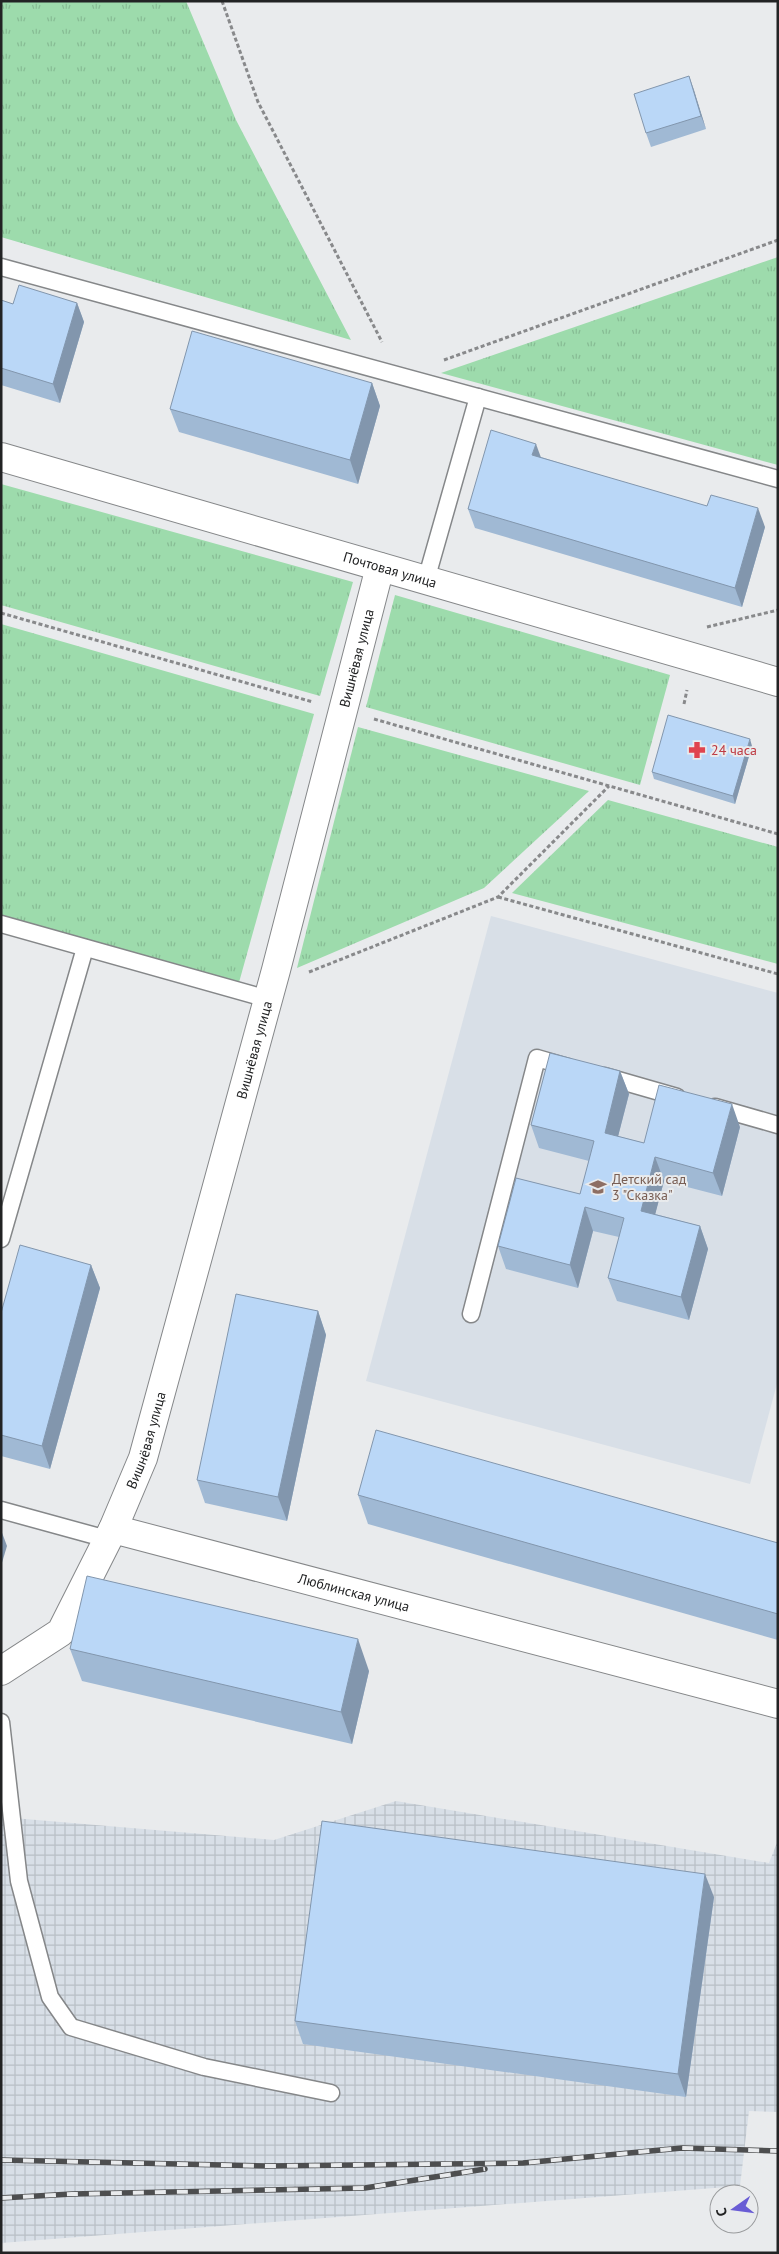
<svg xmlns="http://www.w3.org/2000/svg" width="779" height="2254" font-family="'PT Sans',sans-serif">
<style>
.built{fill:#d8dfe7}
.industrial{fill:url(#industrial-grid)}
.grass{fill:url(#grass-tufts)}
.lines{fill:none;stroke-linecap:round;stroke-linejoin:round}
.lane-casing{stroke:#858789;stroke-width:19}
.street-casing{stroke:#858789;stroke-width:30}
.path{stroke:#88898b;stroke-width:3;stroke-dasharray:4 2.5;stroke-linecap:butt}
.lane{stroke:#fff;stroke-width:16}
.street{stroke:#fff;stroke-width:28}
.rail-casing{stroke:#4d4e4f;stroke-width:5.5}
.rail{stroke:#e9ebed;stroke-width:4;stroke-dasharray:11;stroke-linecap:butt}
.wall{fill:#a0b9d4}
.shaded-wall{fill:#8296ad}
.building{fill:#bad7f7;stroke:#8296ad}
.labels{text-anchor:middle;stroke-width:4;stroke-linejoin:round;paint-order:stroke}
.street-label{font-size:14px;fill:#222324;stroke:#e9ebed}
.health-label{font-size:14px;fill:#be3a42;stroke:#e9ebed;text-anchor:start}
.education-label{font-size:14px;fill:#785e54;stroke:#e9ebed;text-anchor:start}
</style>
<defs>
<pattern id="industrial-grid" width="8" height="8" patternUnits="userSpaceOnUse" patternTransform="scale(1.25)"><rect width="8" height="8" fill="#d8dfe7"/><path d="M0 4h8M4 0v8" fill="none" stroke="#b9bfc6"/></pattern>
<pattern id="grass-tufts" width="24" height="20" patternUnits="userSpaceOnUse" patternTransform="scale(1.25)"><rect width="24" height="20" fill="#9ddbac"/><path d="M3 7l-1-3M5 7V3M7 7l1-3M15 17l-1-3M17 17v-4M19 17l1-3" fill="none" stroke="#87bc94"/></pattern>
</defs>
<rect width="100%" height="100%" fill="#e9ebed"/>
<!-- built -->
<path class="built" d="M491,916L778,993V1380L750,1484L366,1381Z"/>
<!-- industrial -->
<path class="industrial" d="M396,1801L769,1863L778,1840V2112L749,2111L740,2186L1,2243V1817L274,1840Z"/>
<!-- grass -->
<g class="grass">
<path d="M1,1H186L236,120L351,340L1,237Z"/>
<path d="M778,257V465L441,373Z"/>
<path d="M1,484L353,582L320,696L1,605Z"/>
<path d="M395,595L670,675L640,785L366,707Z"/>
<path d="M1,624L314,714L238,986L1,917Z"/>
<path d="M358,727L589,791L484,888L297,968Z"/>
<path d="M608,800L778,847V964L512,893Z"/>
</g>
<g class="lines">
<!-- lane casing -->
<g class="lane-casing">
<g id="lane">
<path d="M1,267L778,479"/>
<path d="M426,580L478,397"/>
<path d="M1,924L268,999"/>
<path d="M604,1076L677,1097"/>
<path d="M715,1107L778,1125"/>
<path d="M1,1239L85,948"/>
<path d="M471,1314L537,1058L568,1067"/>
<path d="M1,1510L107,1539"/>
<path d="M1,1722L19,1881L50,1997L71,2027L204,2067L331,2093"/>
</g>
</g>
<!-- street casing -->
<g class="street-casing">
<g id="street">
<path id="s1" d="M1,457L778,682"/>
<path id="s2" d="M113,1529L143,1458L276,970L380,567"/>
<path id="s3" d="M1,1671L61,1632L113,1529L778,1704"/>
</g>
</g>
<!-- path -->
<g class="path">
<path d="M222,1L258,102L382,342"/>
<path d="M444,360L778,240"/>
<path d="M1,613L313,702"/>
<path d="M707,627L778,610"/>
<path d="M684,704L687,690"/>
<path d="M374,719L778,834"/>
<path d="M498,897L778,974"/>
<path d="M309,972L498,897L609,786"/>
</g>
<!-- lane -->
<use href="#lane" class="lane"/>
<!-- street -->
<use href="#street" class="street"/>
<!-- rail casing -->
<g class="rail-casing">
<g id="rail">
<path d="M1,2160L267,2166L523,2163L682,2148L778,2151"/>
<path d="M1,2198L72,2194L365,2188L485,2169"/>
</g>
</g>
<!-- rail -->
<use href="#rail" class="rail"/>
</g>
<!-- wall -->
<g class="wall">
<path d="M689,76L706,129L651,147L646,133Z"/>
<path d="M1,300L13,304L77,303L84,322L60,403L1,385Z"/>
<path d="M372,383L380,406L358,484L179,432L170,409Z"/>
<path d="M541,457L765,527L742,607L475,528L468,509Z"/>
<path d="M752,746L735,804L654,779L652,772Z"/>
<path d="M620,1071L629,1094L618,1136L644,1143L740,1127L722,1196L664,1181L655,1214L700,1226L708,1249L689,1320L617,1301L608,1278L619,1237L593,1231L578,1288L506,1269L498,1246L580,1194L589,1161L539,1148L531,1125Z"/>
<path d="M91,1265L100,1288L50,1469L1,1456V1313Z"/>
<path d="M318,1311L326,1335L287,1521L205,1503L197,1480Z"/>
<path d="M358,1495L778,1543V1640L368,1524Z"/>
<path d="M70,1649L369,1671L352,1744L82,1681Z"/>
<path d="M714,1897L686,2097L303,2044L295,2021Z"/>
</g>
<!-- shaded-wall -->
<g class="shaded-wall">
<path d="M689,76L694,90L706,129L701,116Z"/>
<path d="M77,303L84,322L60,403L53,384Z"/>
<path d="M372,383L380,406L358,484L350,460Z"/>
<path d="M536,444L543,463L532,455Z"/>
<path d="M758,508L765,527L742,607L735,588Z"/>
<path d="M750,739L752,746L735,804L733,796Z"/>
<path d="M620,1071L629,1094L613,1156L605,1133Z"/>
<path d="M732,1104L740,1127L722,1196L713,1173Z"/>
<path d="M655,1157L664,1181L650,1234L641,1211Z"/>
<path d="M585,1207L593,1231L578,1288L570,1265Z"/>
<path d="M700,1226L708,1249L689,1320L681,1297Z"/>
<path d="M91,1265L100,1288L50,1469L42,1446Z"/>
<path d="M318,1311L326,1335L287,1521L278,1497Z"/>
<path d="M1,1530L7,1546L1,1566Z"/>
<path d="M358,1639L369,1671L352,1744L341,1712Z"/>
<path d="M705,1874L714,1897L686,2097L678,2074Z"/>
</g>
<!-- building -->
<g class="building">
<path d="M689,76L701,116L646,133L634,94Z"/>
<path d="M19,285L77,303L53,384L1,368V300L13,304Z"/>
<path d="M192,331L372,383L350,460L170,409Z"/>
<path d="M491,430L536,444L532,455L707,506L711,495L758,508L735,588L468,509Z"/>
<path d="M668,715L750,739L733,796L652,772Z"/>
<path d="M550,1053L620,1071L605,1133L644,1143L659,1085L732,1104L713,1173L655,1157L641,1211L700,1226L681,1297L608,1278L624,1218L585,1207L570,1265L498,1246L516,1178L580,1194L594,1141L531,1125Z"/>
<path d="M20,1245L91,1265L42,1446L1,1435V1313Z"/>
<path d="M236,1294L318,1311L278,1497L197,1480Z"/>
<path d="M376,1430L778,1543V1614L358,1495Z"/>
<path d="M87,1576L358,1639L341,1712L70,1649Z"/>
<path d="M322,1821L705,1874L678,2074L295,2021Z"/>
</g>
<!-- icons -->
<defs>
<g id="pharmacy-bare" transform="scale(1.35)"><path d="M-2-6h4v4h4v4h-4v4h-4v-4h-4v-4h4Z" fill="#e0444e" stroke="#e9ebed" stroke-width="2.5" paint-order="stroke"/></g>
<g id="school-bare" transform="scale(1.35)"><path d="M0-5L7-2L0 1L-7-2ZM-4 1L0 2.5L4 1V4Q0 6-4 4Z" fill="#8d6e63" stroke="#e9ebed" stroke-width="2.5" paint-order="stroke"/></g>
</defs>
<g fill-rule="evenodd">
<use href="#pharmacy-bare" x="697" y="750"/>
<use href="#school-bare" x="598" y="1187"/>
</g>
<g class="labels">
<!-- street labels -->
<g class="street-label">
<text dy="5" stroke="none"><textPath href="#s1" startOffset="405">Почтовая улица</textPath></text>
<text dy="5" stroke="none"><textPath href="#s2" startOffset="905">Вишнёвая улица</textPath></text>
<text dy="5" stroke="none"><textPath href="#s2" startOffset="500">Вишнёвая улица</textPath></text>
<text dy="5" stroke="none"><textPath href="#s2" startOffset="95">Вишнёвая улица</textPath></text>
<text dy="5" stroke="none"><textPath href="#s3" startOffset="436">Люблинская улица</textPath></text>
</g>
<!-- health labels -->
<g class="health-label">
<text x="711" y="755">24 часа</text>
</g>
<!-- education labels -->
<g class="education-label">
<text x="612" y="1184">Детский сад<tspan x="612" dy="16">3 "Сказка"</tspan></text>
</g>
</g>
<!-- border -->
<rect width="779" height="2254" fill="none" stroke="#222324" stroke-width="5"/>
<!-- north arrow -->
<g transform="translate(734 2209) rotate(256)"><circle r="24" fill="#e9ebed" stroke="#999b9d"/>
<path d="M0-4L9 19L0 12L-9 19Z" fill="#695cd5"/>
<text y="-8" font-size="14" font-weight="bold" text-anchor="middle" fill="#222324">С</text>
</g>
</svg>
